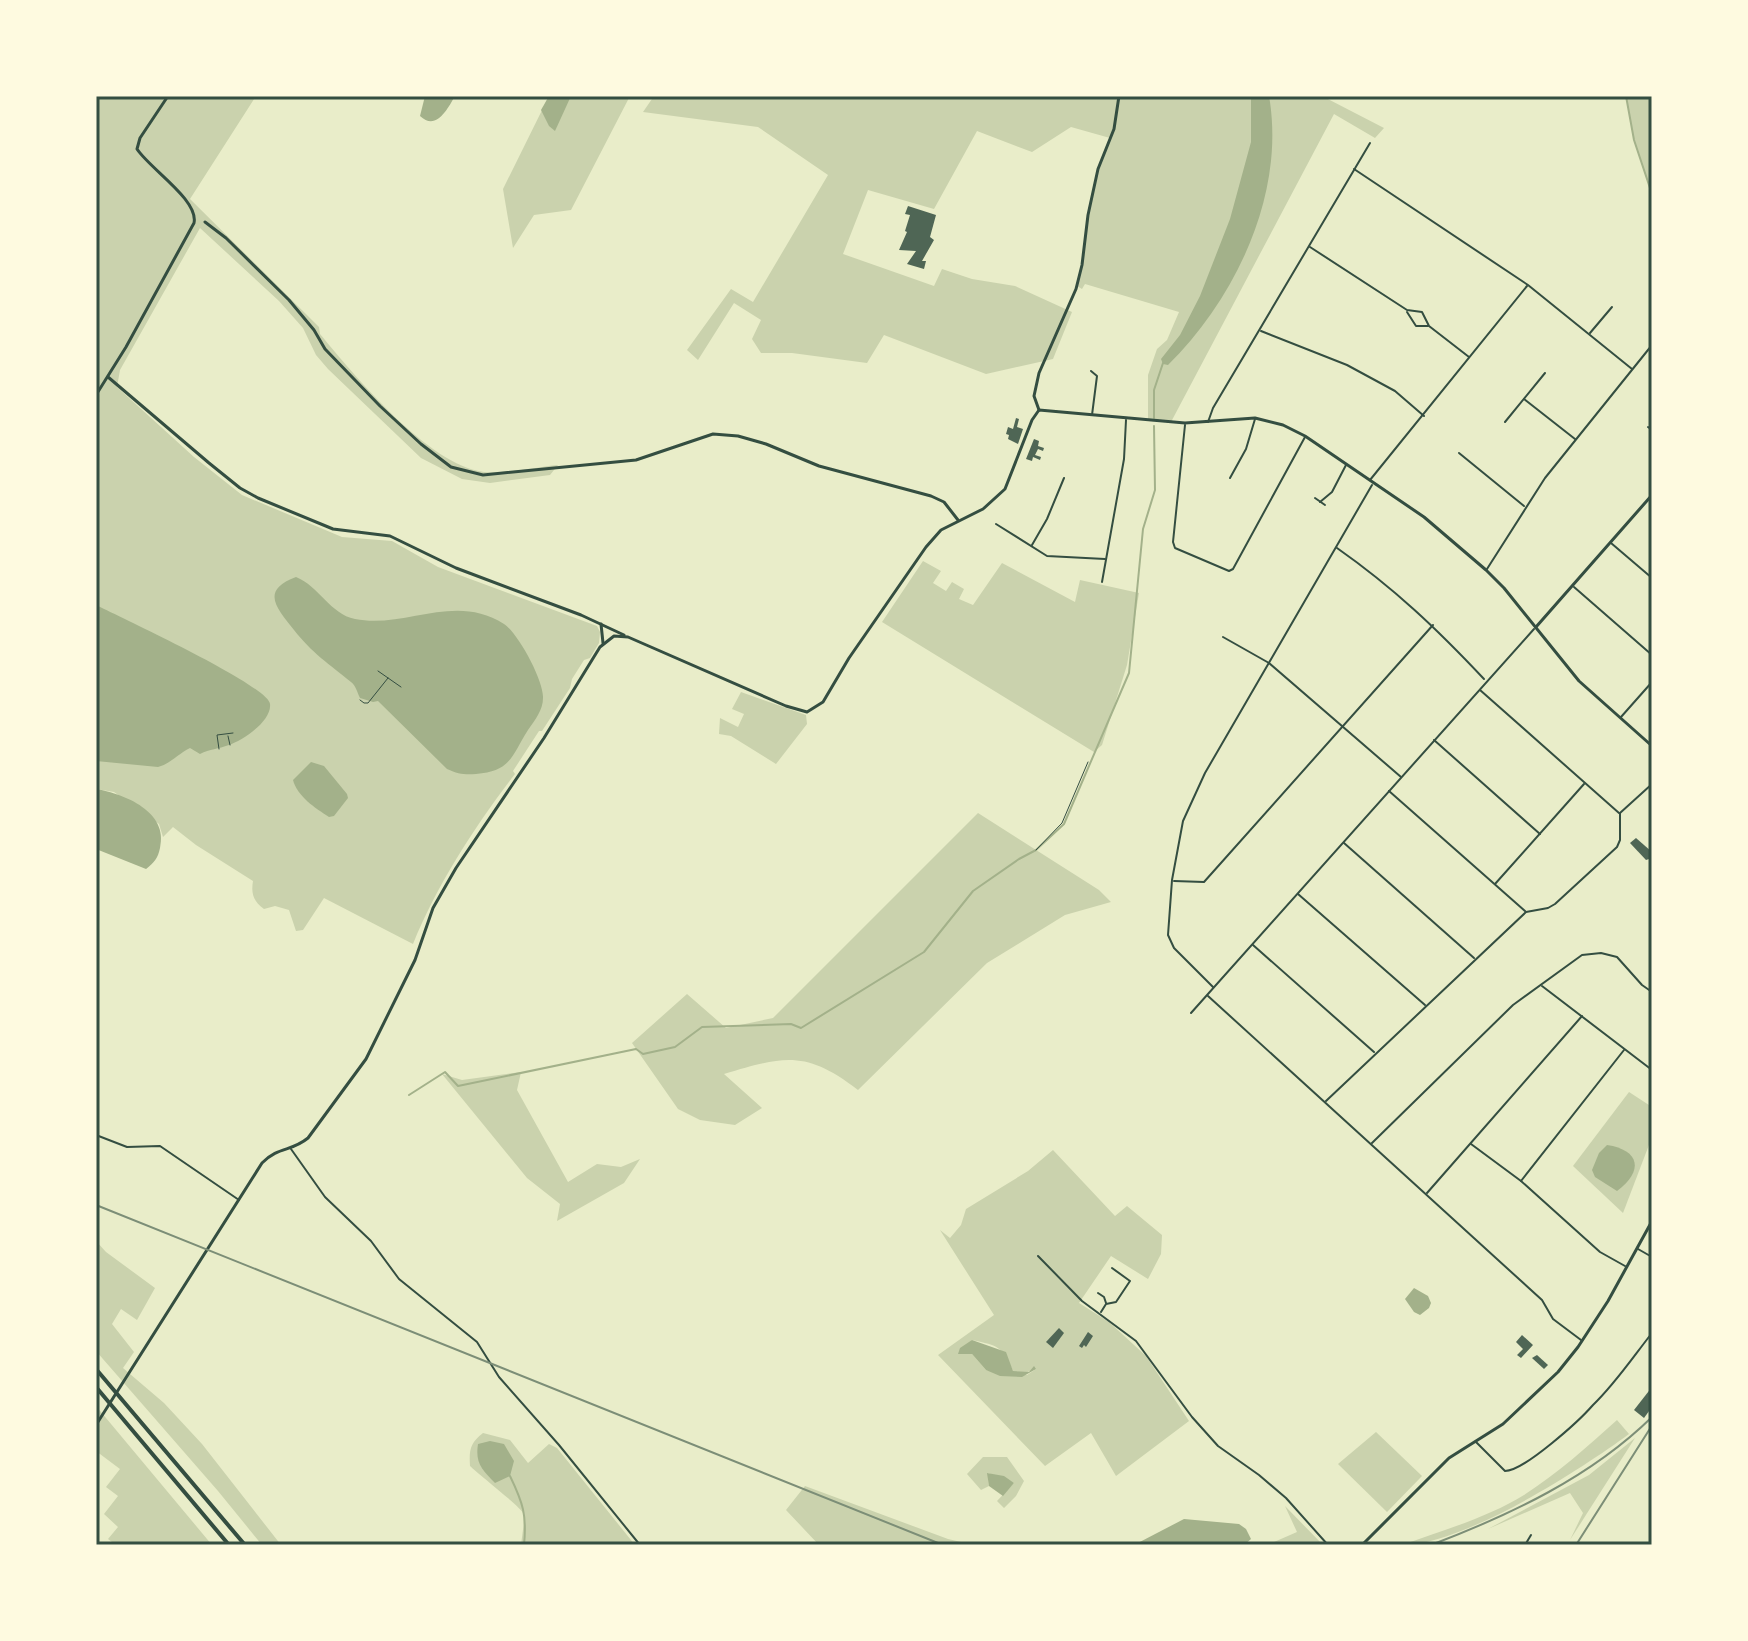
<svg xmlns="http://www.w3.org/2000/svg" width="1748" height="1641" font-family="Overpass,sans-serif">
<style>
.green{fill:#cad2ad;fill-rule:evenodd}
.water{fill:#a3b18a}
.lines{fill:none;stroke-linecap:round;stroke-linejoin:round}
.stream{stroke:#a3b18a;stroke-width:2}
.building{fill:#4f6655}
.path{stroke:#344e41;stroke-width:1}
.minor{stroke:#344e41;stroke-width:2}
.tertiary{stroke:#344e41;stroke-width:3}
.secondary{stroke:#344e41;stroke-width:3}
.motorway{stroke:#344e41;stroke-width:4}
.rail{stroke:#7c8e77;stroke-width:2}
.neatline{fill:none;stroke:#344e41;stroke-width:3}
</style>
<rect width="100%" height="100%" fill="#e9edc9"/>
<!-- green -->
<g class="green">
<path d="M96,96H256L190,199L319,327L320,334C355,376 428,465 484,472C505,474 537,467 558,465L550,475L490,483L462,479L421,458L328,369L316,355L303,328L279,301L200,228L120,370L117,387L194,457L242,495L342,537L392,541L438,567L597,626L600,632L599,643L590,658L584,660L572,679L570,688L542,731H539L513,771L515,774C475,826 438,883 413,944L324,898L303,930L296,931L289,910L275,906L264,909C253,901 251,893 253,881L196,845L173,827L163,837L159,824L114,792L96,789Z"/>
<path d="M549,96H630L571,210L534,215L513,248L503,189Z"/>
<path d="M654,96H1322L1384,128L1375,138L1334,114L1171,422L1148,421V375L1157,349L1167,340L1179,312L1085,284L1082,289L1077,286C1083,263 1084,241 1087,217C1091,190 1100,164 1110,138L1071,127L1032,152L977,131L934,209L868,190L843,254L934,286L942,269L972,279L1015,286L1072,312L1053,359L986,374L884,335L867,363L792,353H761L752,339L761,320L734,303L698,360L687,350L731,289L753,302L828,175L758,127L643,112Z"/>
<path d="M1626,96H1652V194L1634,140Z"/>
<path d="M923,561L941,571L933,583L946,591L952,582L964,589L959,599L973,605L1002,563L1075,602L1080,580L1139,593L1127,665L1102,745L1094,752L882,622Z"/>
<path d="M741,692L806,715L807,724L776,764L731,736L719,734L720,718L738,727L744,714L732,709Z"/>
<path d="M978,813L1099,890L1111,902L1065,915L987,963L858,1090C806,1050 784,1056 724,1074L762,1108L735,1125L700,1120L678,1109L632,1043L687,994L726,1028L773,1018Z"/>
<path d="M521,1072L517,1090L568,1182L597,1164L621,1167L640,1159L624,1183L557,1221L560,1204L527,1178L442,1074L462,1080Z"/>
<path d="M1629,1092L1652,1107V1137L1623,1213L1573,1166Z"/>
<path d="M1053,1150L1115,1216L1127,1206L1162,1235L1161,1254L1148,1279L1111,1256L1079,1303L1109,1322L1146,1356L1189,1421L1116,1476L1091,1433L1045,1466L938,1355L994,1315L940,1230L950,1238L961,1225L966,1209L1028,1171ZM972,1340C999,1346 1002,1346 1013,1371L1025,1373L1036,1369L1027,1375L986,1370L972,1354L965,1353Z"/>
<path d="M96,1241L106,1252L155,1288L137,1320L121,1309L112,1324L134,1352L123,1368L164,1403L202,1444L281,1545H262L218,1491L96,1351Z"/>
<path d="M96,1406L212,1545H116L108,1539L118,1527L104,1514L118,1496L106,1487L120,1469L96,1451Z"/>
<path d="M1617,1420L1629,1434C1579,1471 1463,1545 1402,1545C1441,1531 1489,1517 1524,1495C1558,1473 1587,1447 1617,1420Z"/>
<path d="M1376,1432L1422,1476L1387,1512L1338,1464Z"/>
<path d="M483,1433L510,1440L528,1463L549,1444L557,1448L635,1545H521C522,1536 525,1521 523,1513C522,1508 478,1474 470,1466C469,1450 470,1443 483,1433Z"/>
<path d="M1635,1438L1570,1540L1583,1513L1570,1493L1488,1529L1589,1475Z"/>
<path d="M983,1457H1007L1024,1481L1016,1496L1004,1508L997,1501L1014,1483L988,1473L989,1486L981,1490L967,1474Z"/>
<path d="M805,1486L948,1539L974,1545H819L786,1510Z"/>
<path d="M1285,1506L1323,1545H1267L1297,1532Z"/>
</g>
<!-- water -->
<g class="water">
<path d="M425,96H455C447,110 436,131 420,116Z"/>
<path d="M549,96H571L555,131L549,126L541,110Z"/>
<path d="M1251,96H1269C1286,193 1236,298 1168,365L1163,364L1161,359L1180,335L1200,296L1230,219L1251,142Z"/>
<path d="M296,577C319,586 330,614 355,619C405,629 455,592 504,624C518,633 544,681 543,698C543,710 535,720 528,730C511,757 511,771 476,774C465,775 458,774 447,769L378,701L373,702L360,698C357,692 356,686 351,682C329,664 312,653 294,630C279,610 258,591 296,577Z"/>
<path d="M96,605C120,617 269,686 270,704C272,721 242,741 229,745C218,749 210,749 200,754L190,748C178,754 170,764 158,767L96,761Z"/>
<path d="M311,762L324,766L347,794L348,798L334,816L329,817C315,808 297,796 293,780Z"/>
<path d="M96,789C125,794 169,812 160,848C158,858 154,863 146,869L96,849Z"/>
<path d="M1607,1145C1640,1150 1644,1171 1617,1191L1595,1177L1592,1170L1599,1153Z"/>
<path d="M1414,1288L1428,1296L1431,1303L1429,1308L1420,1315L1414,1312L1405,1299Z"/>
<path d="M972,1340L1006,1352L1013,1371L1029,1372L1034,1366L1036,1369L1022,1377L1000,1376L986,1370L972,1354H958L960,1348Z"/>
<path d="M490,1441L504,1444L514,1461L510,1476L495,1483C482,1470 475,1463 478,1444Z"/>
<path d="M987,1473L1004,1476L1014,1483L1003,1496L989,1486Z"/>
<path d="M1184,1519L1239,1524L1246,1529L1251,1539L1244,1545H1134Z"/>
</g>
<g class="lines">
<!-- stream -->
<g class="stream">
<path d="M1626,96L1634,140L1652,194"/>
<path d="M1154,418V390L1163,363"/>
<path d="M409,1095L445,1072L458,1086L636,1049L643,1054L675,1047L702,1027L791,1024L801,1028L924,952L973,891L1019,859L1036,850L1064,824L1129,673L1143,529L1155,490L1154,426"/>
<path d="M510,1476C523,1503 527,1515 524,1545"/>
</g>
</g>
<!-- building -->
<g class="building">
<path d="M908,206L936,215L930,237L934,240L922,261H926L924,269L907,264L916,251L899,250L907,232L905,231L910,215L905,214Z"/>
<path d="M1016,418L1019,419L1017,427L1023,429L1018,444L1008,439L1009,435L1006,434L1008,427L1013,429Z"/>
<path d="M1034,439L1039,441L1038,446L1044,448L1043,451L1038,449L1035,455L1041,457L1040,460L1033,457L1032,461L1026,459Z"/>
<path d="M1636,838L1652,852L1649,859L1646,860L1630,843Z"/>
<path d="M1059,1328L1064,1333L1053,1348L1046,1342Z"/>
<path d="M1088,1332L1093,1336L1086,1347L1084,1345L1082,1348L1079,1346Z"/>
<path d="M1522,1335L1533,1345L1521,1358L1517,1355L1523,1349L1516,1342Z"/>
<path d="M1537,1355L1548,1365L1544,1369L1532,1358Z"/>
<path d="M1652,1387V1407L1644,1418L1634,1410Z"/>
</g>
<g class="lines">
<!-- path -->
<g class="path">
<path d="M378,671L401,687"/>
<path d="M360,700L364,703H368L388,678"/>
<path d="M228,736L230,745"/>
<path d="M219,749L217,735L233,733"/>
<path d="M1036,850L1062,823L1088,762"/>
</g>
<!-- minor -->
<g class="minor">
<path d="M1354,169L1528,285L1632,369"/>
<path d="M1310,247L1407,310L1422,312L1429,326L1469,357"/>
<path d="M1407,312L1416,326H1428"/>
<path d="M1261,331L1347,365L1395,391L1424,416"/>
<path d="M1590,333L1612,307"/>
<path d="M1091,371L1097,376L1092,415"/>
<path d="M1524,399L1575,439"/>
<path d="M1208,422L1213,408L1370,143"/>
<path d="M1505,422L1545,373"/>
<path d="M1185,425L1173,542L1175,548L1229,571L1233,569L1305,437"/>
<path d="M1648,427L1652,430"/>
<path d="M1459,453L1524,506"/>
<path d="M1230,478L1246,449L1255,419"/>
<path d="M1370,480L1527,286"/>
<path d="M1315,498L1325,505"/>
<path d="M1320,502L1332,492L1346,465"/>
<path d="M996,524L1047,556L1105,559"/>
<path d="M1611,543L1652,578"/>
<path d="M1032,545L1047,519L1064,478"/>
<path d="M1337,548C1394,588 1437,629 1484,679"/>
<path d="M1487,569L1545,478L1652,345"/>
<path d="M1102,582L1124,459L1126,420"/>
<path d="M1574,587L1652,655"/>
<path d="M1223,637L1269,663L1401,777"/>
<path d="M1480,690L1619,813"/>
<path d="M1621,717L1652,682"/>
<path d="M1434,740L1540,834"/>
<path d="M1389,791L1525,911"/>
<path d="M1344,843L1474,958"/>
<path d="M1174,881L1204,882L1433,625"/>
<path d="M1495,884L1584,784"/>
<path d="M1298,894L1425,1005"/>
<path d="M1253,945L1374,1052"/>
<path d="M1542,986L1652,1070"/>
<path d="M1213,987L1174,948L1168,935L1172,880L1183,821L1205,773L1372,485"/>
<path d="M1208,996L1542,1300L1553,1319L1581,1340"/>
<path d="M1191,1013L1534,629"/>
<path d="M1326,1101L1526,912L1548,908L1555,904L1617,847L1620,840V813L1652,784"/>
<path d="M96,1135L127,1147L160,1146L239,1200"/>
<path d="M1372,1143L1513,1005L1582,955L1601,953L1617,957L1642,985L1652,992"/>
<path d="M1471,1144L1521,1181L1600,1252L1625,1266"/>
<path d="M291,1149L325,1197L371,1241L399,1279L477,1342L499,1377L559,1445L640,1545"/>
<path d="M1521,1181L1624,1050"/>
<path d="M1427,1193L1582,1016"/>
<path d="M1638,1249L1652,1257"/>
<path d="M1038,1256L1082,1301L1136,1341L1192,1417L1218,1446L1259,1475L1286,1498L1328,1545"/>
<path d="M1098,1293L1104,1297L1106,1303"/>
<path d="M1101,1312L1106,1304L1116,1302L1130,1281L1112,1268"/>
<path d="M1476,1442L1505,1471C1524,1471 1579,1421 1593,1405C1615,1384 1633,1357 1652,1333"/>
<path d="M1525,1545L1531,1535"/>
</g>
<!-- tertiary -->
<g class="tertiary">
<path d="M205,222L226,238L289,300L314,330L325,349L380,406L421,444L451,467L483,475L636,460L713,434L738,436L766,444L819,466L931,496L944,502L958,520"/>
<path d="M108,377L209,463L240,488L258,498L333,529L390,536L456,568L581,615L624,635"/>
<path d="M96,395L126,347L194,223C199,200 150,169 137,149L140,138L168,96"/>
<path d="M1039,410L1034,396L1039,373L1076,289L1082,265L1088,215L1098,169L1114,129L1119,96"/>
<path d="M601,624L603,643"/>
<path d="M1536,627L1652,495"/>
</g>
<!-- secondary -->
<g class="secondary">
<path d="M96,1425L262,1163C279,1146 291,1152 308,1138L366,1059L415,960L433,908L456,868L544,738L600,647L614,636L628,637L786,706L807,712L823,702L849,658L926,547L941,530L983,509L1005,489L1032,420L1039,410L1185,423L1255,418L1283,425L1305,436L1424,517L1486,570L1504,588L1579,681L1652,746"/>
<path d="M1362,1545L1449,1458L1503,1424L1558,1372L1578,1347L1608,1301L1652,1221"/>
</g>
<!-- motorway -->
<g class="motorway">
<path d="M96,1369L245,1545"/>
<path d="M96,1387L229,1545"/>
</g>
<!-- rail -->
<g class="rail">
<path d="M96,1205L943,1545"/>
<path d="M1431,1545C1510,1515 1591,1477 1652,1417"/>
<path d="M1576,1545L1651,1427"/>
</g>
</g>
<!-- border -->
<rect width="1748" height="1641" fill="none" stroke="#fefae0" stroke-width="196"/>
<rect x="98" y="98" width="1552" height="1445" class="neatline"/>
</svg>
